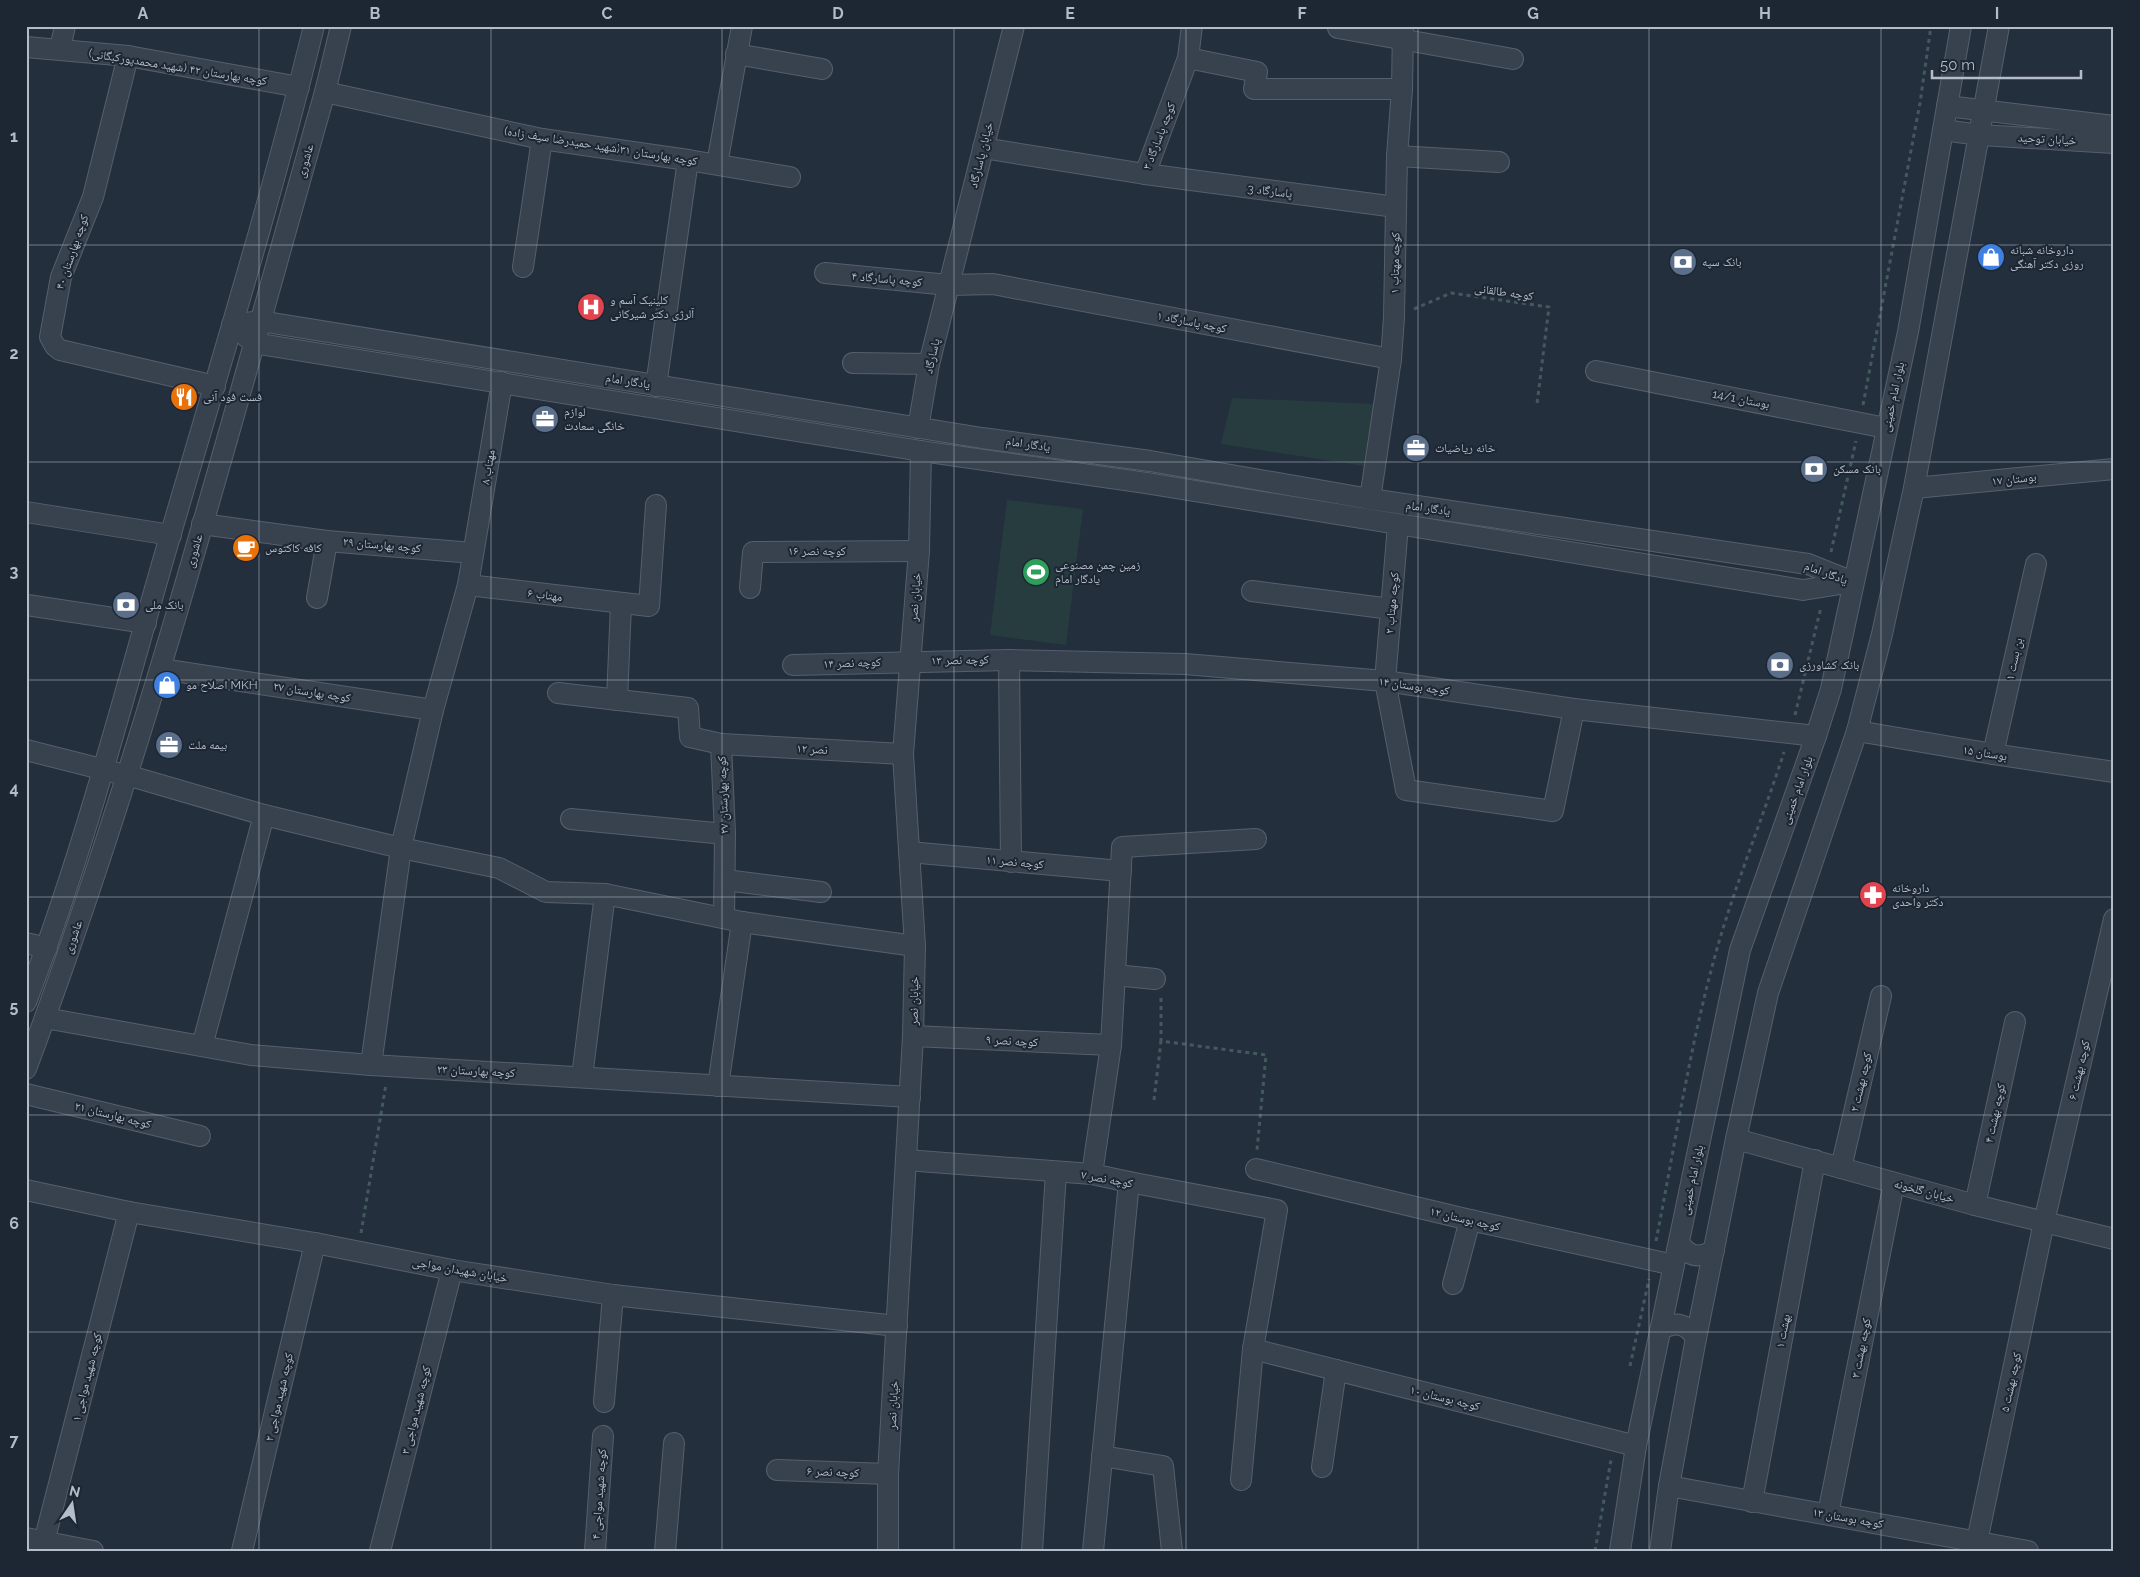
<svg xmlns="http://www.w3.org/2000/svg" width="2140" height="1577" font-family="Raleway,'Noto Naskh Arabic',sans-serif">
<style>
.green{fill:#263c3f}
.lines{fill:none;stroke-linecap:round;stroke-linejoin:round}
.minor-casing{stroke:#565f6c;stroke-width:22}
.path{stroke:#44595c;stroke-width:3;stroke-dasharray:4 4;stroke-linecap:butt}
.minor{stroke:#38414e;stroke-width:20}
.grid{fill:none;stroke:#b4bcc9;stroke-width:1;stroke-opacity:0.55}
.labels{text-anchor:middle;stroke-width:4;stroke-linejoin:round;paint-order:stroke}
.street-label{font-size:12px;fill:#b4bcc9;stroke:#1d2633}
.poi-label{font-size:12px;fill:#b4bcc9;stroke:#1d2633;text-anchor:start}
.neatline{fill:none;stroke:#b4bcc9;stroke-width:2}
.grid-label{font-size:16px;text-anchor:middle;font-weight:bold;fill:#b4bcc9}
</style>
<rect width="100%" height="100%" fill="#242f3e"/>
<!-- green -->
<g class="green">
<path d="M1232,398L1374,404L1364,466L1221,444Z"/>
<path d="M1007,500L1083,509L1066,645L990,635Z"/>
</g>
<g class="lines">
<!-- minor casing -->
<g class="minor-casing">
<g id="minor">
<path d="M1338,28L1513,59"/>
<path d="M26,47L128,56L299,87"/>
<path d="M60,49L65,26"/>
<path d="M736,54L822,69"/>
<path d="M128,56L93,197L61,277L50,337L55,346L60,350L215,386"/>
<path d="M1188,58L1257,72L1254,89H1402"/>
<path d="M325,92L542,139L688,160L790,177"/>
<path d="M1947,106L2114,126"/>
<path d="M1943,130L1980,135L2114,143"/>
<path d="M983,148L1145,174L1188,58L1192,26"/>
<path d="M1397,156L1499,162"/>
<path d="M717,164L742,26"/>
<path d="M1145,174L1396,207"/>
<path d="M523,267L542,139"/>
<path d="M825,273L949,285L993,284L1391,359"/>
<path d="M232,325L254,343L921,451L1146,483L1803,590L1853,582"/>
<path d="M232,325L260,321L982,438L1150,461L1370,499L1808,564L1853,582"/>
<path d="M853,363L929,364"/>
<path d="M1596,371L1886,428"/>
<path d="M656,386L688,160"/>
<path d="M918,428L929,364L1014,26"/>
<path d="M1914,488L2114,469"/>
<path d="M1370,499L1391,359L1394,317L1397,156L1402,89L1403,26"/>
<path d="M26,512L171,535"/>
<path d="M202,524L327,541L473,553"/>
<path d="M1398,525L1385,681L1406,790L1553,811L1574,709"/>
<path d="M468,585L649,606L656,505"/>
<path d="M750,588L753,552L919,551"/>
<path d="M1252,591L1391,609"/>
<path d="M317,598L327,541"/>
<path d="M27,605L146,623"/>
<path d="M1009,660L1011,862"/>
<path d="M793,665L1009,660L1185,664L1385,681L1574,709L1816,736"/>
<path d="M161,669L433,710"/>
<path d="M558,693L688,708L690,737L721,744L725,834L724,918"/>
<path d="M617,700L621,604"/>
<path d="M1857,731L1993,754L2114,772"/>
<path d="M721,744L903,754"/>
<path d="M26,750L137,778L264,815L401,848L499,868L546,892L605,894L742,922L915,946"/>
<path d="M1993,754L2036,564"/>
<path d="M571,819L725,834"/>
<path d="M909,852L1121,871"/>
<path d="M725,880L821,892"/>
<path d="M26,943L47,948"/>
<path d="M1115,975L1155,979"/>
<path d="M26,1002C85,849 125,690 171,533C220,365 272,197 314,26"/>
<path d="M45,1018L251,1055L371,1065L910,1097"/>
<path d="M913,1036L1111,1045"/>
<path d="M202,1046L264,815"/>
<path d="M371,1065L401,848L433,710L468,585L502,382"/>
<path d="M26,1069C146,749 232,419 325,92L341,26"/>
<path d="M582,1077L605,894"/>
<path d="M718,1086L742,922"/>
<path d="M26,1094L200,1136"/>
<path d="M1736,1139L1975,1205L2114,1239"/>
<path d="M906,1160L1092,1174L1129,1182L1277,1210L1253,1349L1241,1480"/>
<path d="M1841,1168L1881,996"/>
<path d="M1256,1169L1470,1220L1674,1265"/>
<path d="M1092,1174L1111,1045L1122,847L1256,839"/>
<path d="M26,1190L129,1212L315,1243L452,1270L613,1295L897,1326"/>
<path d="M1975,1205L2015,1022"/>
<path d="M1679,1243C1689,1257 1699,1259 1714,1250"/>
<path d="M1453,1284L1470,1220"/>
<path d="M1660,1330C1675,1321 1687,1323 1696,1338"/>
<path d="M1253,1349L1636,1446"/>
<path d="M604,1402L613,1295"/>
<path d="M1102,1456L1163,1466L1172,1551"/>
<path d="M1322,1467L1336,1370"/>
<path d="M777,1470L888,1474"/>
<path d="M1669,1486L2028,1551"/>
<path d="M1752,1502L1815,1160"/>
<path d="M1828,1514L1894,1183"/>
<path d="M26,1538L93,1551"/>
<path d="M44,1542L129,1212"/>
<path d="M242,1551L315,1243"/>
<path d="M380,1551L452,1270"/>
<path d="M595,1551L603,1436"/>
<path d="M665,1551L674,1443"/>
<path d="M888,1551V1474L913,1036L915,946L903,754L919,551L921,451"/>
<path d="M1032,1551L1056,1172"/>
<path d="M1093,1551L1129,1182"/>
<path d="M1620,1551L1636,1446L1740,950L1816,736L1831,689L1908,332L1961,26"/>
<path d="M1660,1551L1669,1486L1696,1338L1736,1139L1768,993L1857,731L1882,634L1914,488L1999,26"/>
<path d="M1975,1551L2044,1222L2114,919"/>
</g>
</g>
<!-- path -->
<g class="path">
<path d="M1414,309L1451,293L1549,307L1537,404"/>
<path d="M1863,405L1920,103L1931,26"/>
<path d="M1831,552L1856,441"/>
<path d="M1795,715L1821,607"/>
<path d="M1161,998V1041L1266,1055L1257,1150"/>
<path d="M1154,1100L1161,1041"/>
<path d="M361,1233L386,1084"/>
<path d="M1656,1241C1674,1150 1688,1057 1712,967C1731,894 1761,824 1784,752"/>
<path d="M1630,1366L1649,1279"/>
<path d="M1595,1551L1611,1460"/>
</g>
<!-- minor -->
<use href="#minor" class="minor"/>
</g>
<!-- grid -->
<path class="grid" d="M259,26V1551M491,26V1551M722,26V1551M954,26V1551M1186,26V1551M1418,26V1551M1649,26V1551M1881,26V1551M26,245H2114M26,462H2114M26,680H2114M26,897H2114M26,1115H2114M26,1332H2114"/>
<!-- icons -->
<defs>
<g id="shop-disc" transform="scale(1.4375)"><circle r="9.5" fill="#3f7fe0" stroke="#1d2633"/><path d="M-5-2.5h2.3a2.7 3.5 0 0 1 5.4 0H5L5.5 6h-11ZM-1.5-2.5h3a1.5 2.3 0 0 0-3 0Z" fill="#fff"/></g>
<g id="bank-disc" transform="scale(1.4375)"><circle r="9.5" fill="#5c6f8a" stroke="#1d2633"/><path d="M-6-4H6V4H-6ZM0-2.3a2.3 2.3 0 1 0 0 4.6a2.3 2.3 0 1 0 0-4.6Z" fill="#fff"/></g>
<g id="hospital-disc" transform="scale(1.4375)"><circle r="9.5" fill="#e0444e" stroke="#1d2633"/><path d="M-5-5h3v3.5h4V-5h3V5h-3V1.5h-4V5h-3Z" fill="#fff"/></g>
<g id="restaurant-disc" transform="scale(1.4375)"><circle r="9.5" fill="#e8710a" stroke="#1d2633"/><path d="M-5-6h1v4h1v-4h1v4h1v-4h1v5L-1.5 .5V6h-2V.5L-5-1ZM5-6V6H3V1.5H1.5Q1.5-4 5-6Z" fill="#fff"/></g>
<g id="office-disc" transform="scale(1.4375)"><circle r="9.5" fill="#5c6f8a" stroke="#1d2633"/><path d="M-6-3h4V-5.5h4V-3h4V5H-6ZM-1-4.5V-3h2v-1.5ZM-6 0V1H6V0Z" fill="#fff"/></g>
<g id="cafe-disc" transform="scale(1.4375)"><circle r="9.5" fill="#e8710a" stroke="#1d2633"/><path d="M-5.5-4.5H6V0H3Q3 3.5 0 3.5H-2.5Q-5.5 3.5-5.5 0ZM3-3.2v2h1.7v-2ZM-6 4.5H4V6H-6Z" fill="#fff"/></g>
<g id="stadium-disc" transform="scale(1.4375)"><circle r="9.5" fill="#2e9e5b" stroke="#1d2633"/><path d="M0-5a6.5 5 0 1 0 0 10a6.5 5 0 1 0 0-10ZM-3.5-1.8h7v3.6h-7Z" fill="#fff"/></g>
<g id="pharmacy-disc" transform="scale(1.4375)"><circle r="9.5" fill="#e0444e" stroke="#1d2633"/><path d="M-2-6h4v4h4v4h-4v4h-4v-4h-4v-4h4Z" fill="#fff"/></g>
</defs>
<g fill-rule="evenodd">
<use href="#shop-disc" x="1991" y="257"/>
<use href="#bank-disc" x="1683" y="262"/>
<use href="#hospital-disc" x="591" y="307"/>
<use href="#restaurant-disc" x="184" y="397"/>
<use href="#office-disc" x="545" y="419"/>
<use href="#office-disc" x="1416" y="448"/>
<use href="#bank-disc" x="1814" y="469"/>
<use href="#cafe-disc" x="246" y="548"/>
<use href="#stadium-disc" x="1036" y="572"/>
<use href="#bank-disc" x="126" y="605"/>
<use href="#bank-disc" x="1780" y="665"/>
<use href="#shop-disc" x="167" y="685"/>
<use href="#office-disc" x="169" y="745"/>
<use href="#pharmacy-disc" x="1873" y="895"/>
</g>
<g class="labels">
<!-- street labels -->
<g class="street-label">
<text transform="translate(178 67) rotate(9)" y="4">کوچه بهارستان ۴۲ (شهید محمدپورکبگانی)</text>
<text transform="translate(1159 136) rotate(-69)" y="4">کوچه پاسارگاد ۳</text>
<text transform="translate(2047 139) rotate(3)" y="4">خیابان توحید</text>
<text transform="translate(601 146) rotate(9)" y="4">کوچه بهارستان ۳۱(شهید حمیدرضا سیف زاده)</text>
<text transform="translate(981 155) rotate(-76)" y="4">خیابان پاسارگاد</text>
<text transform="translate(305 161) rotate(-74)" y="4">عاشوری</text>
<text transform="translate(1270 191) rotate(7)" y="4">پاسارگاد 3</text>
<text transform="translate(72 252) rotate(-71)" y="4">کوچه بهارستان ۴۰</text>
<text transform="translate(1395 263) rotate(-89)" y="4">کوچه مهتاب ۱</text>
<text transform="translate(887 279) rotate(5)" y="4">کوچه پاسارگاد ۴</text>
<text transform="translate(1504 292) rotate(8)" y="4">کوچه طالقانی</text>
<text transform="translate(1192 322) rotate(11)" y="4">کوچه پاسارگاد ۱</text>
<text transform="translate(932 356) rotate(-77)" y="4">پاسارگاد</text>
<text transform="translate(628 381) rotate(9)" y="4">یادگار امام</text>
<text transform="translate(1893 397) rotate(-78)" y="4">بلوار امام خمینی</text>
<text transform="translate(1741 399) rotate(11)" y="4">بوستان 14/1</text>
<text transform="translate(1028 444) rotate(8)" y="4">یادگار امام</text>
<text transform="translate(488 467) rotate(-80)" y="4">مهتاب ۸</text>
<text transform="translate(2014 479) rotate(-6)" y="4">بوستان ۱۷</text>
<text transform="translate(1428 508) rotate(8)" y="4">یادگار امام</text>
<text transform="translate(382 545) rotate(5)" y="4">کوچه بهارستان ۲۹</text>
<text transform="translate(194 551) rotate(-74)" y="4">عاشوری</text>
<text x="817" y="555">کوچه نصر ۱۶</text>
<text transform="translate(1826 573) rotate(20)" y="4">یادگار امام</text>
<text transform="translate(545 595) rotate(7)" y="4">مهتاب ۶</text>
<text transform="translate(915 597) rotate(-86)" y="4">خیابان نصر</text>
<text transform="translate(1392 603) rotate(-85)" y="4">کوچه مهتاب ۲</text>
<text transform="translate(2014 659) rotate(-78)" y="4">بن بست ۱</text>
<text transform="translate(960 660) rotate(-1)" y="4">کوچه نصر ۱۳</text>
<text transform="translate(852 663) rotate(-2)" y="4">کوچه نصر ۱۴</text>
<text transform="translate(1414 686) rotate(8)" y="4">کوچه بوستان ۱۴</text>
<text transform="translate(312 692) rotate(9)" y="4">کوچه بهارستان ۲۷</text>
<text transform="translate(812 749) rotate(3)" y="4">نصر ۱۲</text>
<text transform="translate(1985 753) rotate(9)" y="4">بوستان ۱۵</text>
<text transform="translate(1797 790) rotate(-70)" y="4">بلوار امام خمینی</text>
<text transform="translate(723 795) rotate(-92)" y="4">کوچه بهارستان ۲۷</text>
<text transform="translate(1015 862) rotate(5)" y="4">کوچه نصر ۱۱</text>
<text transform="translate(73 937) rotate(-71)" y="4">عاشوری</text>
<text transform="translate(914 1001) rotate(-89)" y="4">خیابان نصر</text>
<text transform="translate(1012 1041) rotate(3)" y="4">کوچه نصر ۹</text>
<text transform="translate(2079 1070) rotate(-77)" y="4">کوچه بهشت ۶</text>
<text transform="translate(476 1071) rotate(3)" y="4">کوچه بهارستان ۲۳</text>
<text transform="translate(1861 1082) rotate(-77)" y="4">کوچه بهشت ۲</text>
<text transform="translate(1995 1113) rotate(-78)" y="4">کوچه بهشت ۴</text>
<text transform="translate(113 1115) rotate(14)" y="4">کوچه بهارستان ۲۱</text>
<text transform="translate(1107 1179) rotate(10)" y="4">کوچه نصر ۷</text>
<text transform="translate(1692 1180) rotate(-78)" y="4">بلوار امام خمینی</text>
<text transform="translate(1924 1191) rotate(15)" y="4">خیابان گلخونه</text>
<text transform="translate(1465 1219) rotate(13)" y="4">کوچه بوستان ۱۲</text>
<text transform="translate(460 1270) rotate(10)" y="4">خیابان شهیدان مواجی</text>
<text transform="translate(1783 1331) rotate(-79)" y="4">بهشت ۱</text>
<text transform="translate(1861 1348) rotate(-79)" y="4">کوچه بهشت ۳</text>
<text transform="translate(87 1377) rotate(-76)" y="4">کوچه شهید مواجی ۱</text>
<text transform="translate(2011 1382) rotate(-78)" y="4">کوچه بهشت ۵</text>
<text transform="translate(279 1397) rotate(-77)" y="4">کوچه شهید مواجی ۲</text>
<text transform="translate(1445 1398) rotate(14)" y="4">کوچه بوستان ۱۰</text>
<text transform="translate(893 1405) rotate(-87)" y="4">خیابان نصر</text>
<text transform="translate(416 1410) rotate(-76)" y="4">کوچه شهید مواجی ۳</text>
<text transform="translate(833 1472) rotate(2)" y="4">کوچه نصر ۶</text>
<text transform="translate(599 1494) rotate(-86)" y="4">کوچه شهید مواجی ۴</text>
<text transform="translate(1848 1518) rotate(10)" y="4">کوچه بوستان ۱۳</text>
</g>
<!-- poi labels -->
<g class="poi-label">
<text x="2010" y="254">داروخانه شبانه<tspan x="2010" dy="14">روزی دکتر آهنگی</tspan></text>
<text x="1702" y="266">بانک سپه</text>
<text x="610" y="304">کلینیک آسم و<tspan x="610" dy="14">آلرژی دکتر شیرکانی</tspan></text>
<text x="203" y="401">فست فود آنی</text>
<text x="564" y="416">لوازم<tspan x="564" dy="14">خانگی سعادت</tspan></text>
<text x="1435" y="452">خانه ریاضیات</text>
<text x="1833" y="473">بانک مسکن</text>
<text x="265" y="552">کافه کاکتوس</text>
<text x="1055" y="569">زمین چمن مصنوعی<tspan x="1055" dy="14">یادگار امام</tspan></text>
<text x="145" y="609">بانک ملی</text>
<text x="1799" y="669">بانک کشاورزی</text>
<text x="186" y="689">اصلاح مو MKH</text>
<text x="188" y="749">بیمه ملت</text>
<text x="1892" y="892">داروخانه<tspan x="1892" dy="14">دکتر واحدی</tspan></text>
</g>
</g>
<!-- border -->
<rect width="2140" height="1577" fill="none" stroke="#1d2633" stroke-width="55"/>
<!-- north arrow -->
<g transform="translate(72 1504) rotate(13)" stroke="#1d2633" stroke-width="4" paint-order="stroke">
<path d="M0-4L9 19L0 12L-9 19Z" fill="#b4bcc9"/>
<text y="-8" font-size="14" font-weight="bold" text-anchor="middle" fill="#b4bcc9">N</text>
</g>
<!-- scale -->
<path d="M1932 70v8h149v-8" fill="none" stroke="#b4bcc9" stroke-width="2.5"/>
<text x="1940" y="70" font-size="15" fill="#b4bcc9" stroke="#1d2633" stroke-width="4" paint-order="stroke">50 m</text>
<rect x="28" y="28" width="2084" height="1522" class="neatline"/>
<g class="grid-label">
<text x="143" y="19">A</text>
<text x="375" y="19">B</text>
<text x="607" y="19">C</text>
<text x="838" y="19">D</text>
<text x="1070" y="19">E</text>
<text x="1302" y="19">F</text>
<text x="1533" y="19">G</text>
<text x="1765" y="19">H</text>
<text x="1997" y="19">I</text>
<text x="14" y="142">1</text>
<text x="14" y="359">2</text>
<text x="14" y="577">3</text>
<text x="14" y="794">4</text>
<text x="14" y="1012">5</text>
<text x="14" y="1229">6</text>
<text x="14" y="1446">7</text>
</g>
</svg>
